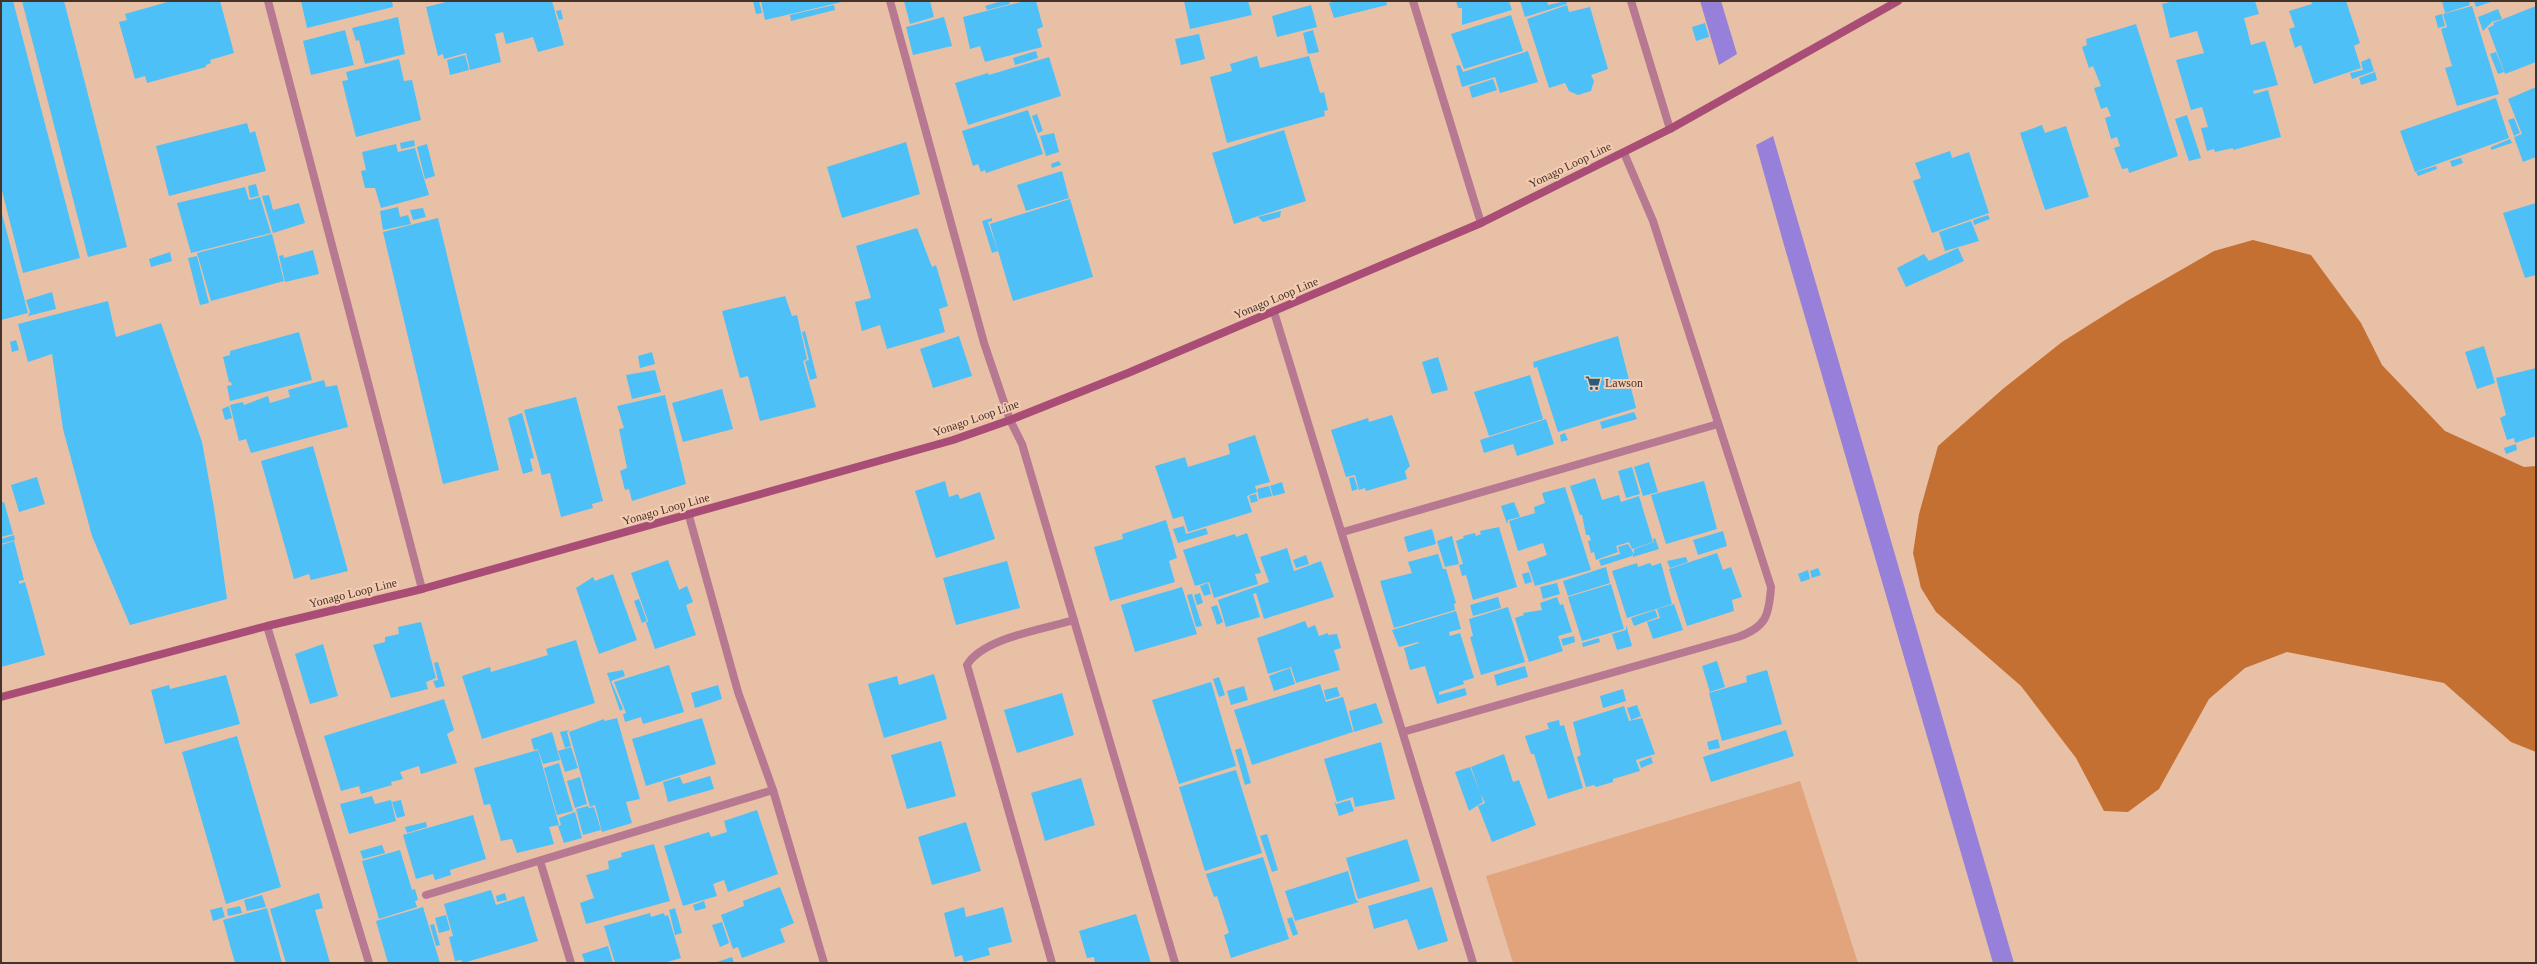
<svg xmlns="http://www.w3.org/2000/svg" width="2537" height="964" font-family="'Times New Roman',serif">
<style>
.green{fill:#e1a47d}
.forest{fill:#c57033}
.water{fill:#9680d9}
.building{fill:#4dc0f8}
.lines{fill:none;stroke-linecap:round;stroke-linejoin:round}
.street{stroke:#b77892;stroke-width:8}
.secondary{stroke:#a94d77;stroke-width:8}
.labels{text-anchor:middle;stroke-width:4;stroke-linejoin:round;paint-order:stroke}
.street-label{font-size:12px;fill:#433329;stroke:#f5ccb3}
.poi-label{font-size:12px;fill:#433329;stroke:#f5ccb3;text-anchor:start}
</style>
<rect width="100%" height="100%" fill="#e8c0a6"/>
<!-- green -->
<path class="green" d="M1800,781L1858,963H1513L1486,876Z"/>
<!-- forest -->
<path class="forest" d="M2253,240L2311,255L2361,323L2382,365L2445,431L2524,467L2536,466V752L2511,742L2444,683L2287,652L2245,668L2209,699L2159,789L2128,812L2104,811L2076,758L2021,686L1936,612L1921,588L1913,553L1919,514L1938,446L2004,388L2062,342L2127,301L2214,251Z"/>
<!-- water -->
<g class="water">
<path d="M1700,1H1721L1737,54L1719,65Z"/>
<path d="M1773,136L2014,963H1993L1784,245L1756,145Z"/>
</g>
<!-- building -->
<g class="building">
<path d="M1,1H13L80,258L23,273L1,187Z"/>
<path d="M22,1H64L127,247L88,257Z"/>
<path d="M171,1H220L234,53L210,60L211,63L206,65V67L147,83L145,76L135,79L119,22L127,20L125,14Z"/>
<path d="M301,1H392L393,7L307,28Z"/>
<path d="M450,1H552L564,45L538,52L533,37L506,44L503,32L495,34L501,62L470,70L466,53L444,59L443,54L438,56L426,7Z"/>
<path d="M753,1H759L762,13L756,14Z"/>
<path d="M761,1H842V2L765,20Z"/>
<path d="M904,1H930L934,17L910,24Z"/>
<path d="M1002,1H1009L1010,4L987,10L985,6Z"/>
<path d="M1025,1H1036L1043,27L1037,29L1042,47L985,62L980,46L970,49L963,17Z"/>
<path d="M1184,1H1248L1252,15L1190,29Z"/>
<path d="M1336,1H1386L1387,5L1334,18L1329,3Z"/>
<path d="M1456,1H1509L1512,10L1462,25V8H1458Z"/>
<path d="M1520,1H1547L1548,5L1566,1L1567,4L1525,17Z"/>
<path d="M2174,1H2255L2259,14L2244,18L2251,45L2265,41L2278,85L2253,91L2254,94L2268,90L2281,137L2233,150V148L2215,152L2214,149L2207,151L2201,128L2208,127L2202,107L2191,110L2176,60L2204,53L2197,31L2170,38L2162,4Z"/>
<path d="M2311,1H2346L2360,43L2354,46L2361,68L2314,84L2301,45L2295,48L2289,29L2295,27L2289,11L2312,4Z"/>
<path d="M2442,1H2469L2470,5L2445,13Z"/>
<path d="M2474,1H2494L2476,7Z"/>
<path d="M834,5L835,10L791,21L790,15Z"/>
<path d="M1311,5L1317,27L1277,37L1272,16Z"/>
<path d="M1567,5L1569,12L1590,7L1608,69L1591,75L1594,81L1591,91L1578,95L1569,91L1565,83L1549,88L1527,19Z"/>
<path d="M2472,6L2499,94L2457,106L2445,68L2452,66L2441,29L2447,27L2443,14Z"/>
<path d="M2536,6V62L2505,74L2488,28L2494,25L2493,23Z"/>
<path d="M2498,9L2502,19L2492,22L2483,31L2478,17Z"/>
<path d="M561,10L563,19L559,20L556,11Z"/>
<path d="M2442,14L2445,26L2438,28L2435,16Z"/>
<path d="M1511,15L1523,51L1464,69L1451,34Z"/>
<path d="M398,17L405,54L365,64L359,40L356,41L352,28Z"/>
<path d="M944,17L952,46L913,55L906,27Z"/>
<path d="M1705,23L1709,37L1696,41L1692,27Z"/>
<path d="M2136,24L2178,156L2129,173L2128,168L2122,169L2114,148L2120,146L2117,137L2111,139L2105,118L2111,116L2107,107L2101,109L2094,88L2101,86L2093,66L2089,68L2082,47L2087,45L2086,39Z"/>
<path d="M345,30L354,65L311,75L303,41Z"/>
<path d="M1313,30L1319,52L1308,54L1303,33Z"/>
<path d="M1199,34L1205,59L1181,65L1175,39Z"/>
<path d="M1036,51L1038,58L1015,65L1013,58Z"/>
<path d="M1528,51L1538,82L1500,93L1495,77L1462,87L1456,66L1460,65L1463,72Z"/>
<path d="M2496,52L2504,72L2498,74L2490,54Z"/>
<path d="M465,55L469,70L450,75L447,60Z"/>
<path d="M1257,56L1260,68L1309,56L1320,93L1324,92L1328,110L1324,111L1325,116L1227,143L1210,77L1232,71L1230,64Z"/>
<path d="M1049,57L1061,96L968,125L955,83L988,73L989,75Z"/>
<path d="M2370,58L2374,71L2352,79L2350,73L2363,70L2361,62Z"/>
<path d="M399,59L404,81L412,80L421,120L356,137L342,81L348,80L346,72Z"/>
<path d="M2375,72L2377,80L2361,85L2359,78Z"/>
<path d="M1493,79L1497,90L1472,98L1469,87Z"/>
<path d="M2536,87V157L2523,162L2514,137L2522,134L2508,99Z"/>
<path d="M2496,98L2509,138L2415,172L2400,131Z"/>
<path d="M1028,110L1043,154L986,173L985,170L981,172L978,164L973,166L962,131Z"/>
<path d="M1037,114L1043,131L1038,133L1032,116Z"/>
<path d="M2187,115L2201,158L2189,161L2175,119Z"/>
<path d="M2514,118L2520,133L2514,136L2508,120Z"/>
<path d="M247,123L250,133L255,131L266,171L169,196L156,146Z"/>
<path d="M2042,125L2045,133L2066,126L2089,197L2045,210L2020,133Z"/>
<path d="M1284,130L1306,201L1234,224L1212,153Z"/>
<path d="M1054,133L1059,152L1046,156L1040,136Z"/>
<path d="M2510,139L2512,143L2491,150V147Z"/>
<path d="M414,140L415,146L401,149L400,143Z"/>
<path d="M906,142L920,194L842,218L827,167Z"/>
<path d="M396,144L398,152L415,148L429,195L381,208L375,188H365L361,171L366,170L362,152Z"/>
<path d="M427,144L435,176L425,179L417,147Z"/>
<path d="M1950,151L1952,158L1969,152L1989,213L1932,233L1913,181L1921,178L1915,163Z"/>
<path d="M2461,158L2463,163L2452,167L2450,161Z"/>
<path d="M1059,161L1061,165L1052,168L1051,164Z"/>
<path d="M2436,166L2437,169L2418,176L2416,172Z"/>
<path d="M1062,171L1069,198L1026,211L1017,185Z"/>
<path d="M256,184L259,196L250,198L248,186Z"/>
<path d="M245,187L249,200L260,197L271,233L191,253L177,203Z"/>
<path d="M269,195L273,210L299,203L305,223L273,233L262,196Z"/>
<path d="M1070,199L1093,277L1013,301L990,224Z"/>
<path d="M2536,203V275L2525,278L2503,213Z"/>
<path d="M398,207L400,217L408,215L411,224L383,230L380,211Z"/>
<path d="M423,208L426,217L413,220L410,210Z"/>
<path d="M1,210L28,313L1,320Z"/>
<path d="M1281,211L1280,217L1263,222L1258,217Z"/>
<path d="M1988,215L1990,219L1974,225L1973,220Z"/>
<path d="M438,218L499,470L443,484L383,232Z"/>
<path d="M992,218V221L988,222L998,251L992,253L982,221Z"/>
<path d="M1971,221L1979,241L1945,251L1939,232Z"/>
<path d="M917,228L932,267L936,265L948,306L939,309L945,332L887,349L880,325L862,331L855,302L871,298L856,246Z"/>
<path d="M272,234L284,281L211,301L197,253Z"/>
<path d="M1958,248L1964,261L1906,287L1897,268L1924,254L1929,261Z"/>
<path d="M313,250L319,274L285,282L279,256L283,255L284,258Z"/>
<path d="M170,252L172,261L151,267L149,259Z"/>
<path d="M197,256L209,303L200,305L188,258Z"/>
<path d="M52,292L56,309L28,316L30,312L26,300Z"/>
<path d="M785,296L792,316L797,315L807,359L801,362L803,361L816,407L760,421L748,376L740,378L722,311Z"/>
<path d="M108,301L116,337L161,323L202,442L214,508L227,599L130,625L92,536L63,429L52,354L28,362L18,324Z"/>
<path d="M805,331L817,378L810,380L805,361L809,360L802,332Z"/>
<path d="M299,332L312,380L230,401L227,386L232,385L231,382H229L223,357L230,355V351Z"/>
<path d="M959,336L972,376L933,388L920,349Z"/>
<path d="M1618,336L1636,408L1558,432L1537,367L1534,368L1533,362Z"/>
<path d="M16,340L19,350L12,352L10,342Z"/>
<path d="M2484,346L2495,383L2477,389L2465,352Z"/>
<path d="M652,352L655,364L640,368L638,356Z"/>
<path d="M1438,357L1448,390L1432,394L1422,362Z"/>
<path d="M2536,368V436L2515,443L2514,438L2507,440L2500,418L2506,415L2496,378Z"/>
<path d="M655,370L661,392L632,399L626,375Z"/>
<path d="M1530,375L1543,419L1489,436L1474,392Z"/>
<path d="M324,380L326,387L337,385L348,427L251,453L246,439L239,441L230,405L243,402L244,405L268,396L270,403L290,397L288,390Z"/>
<path d="M722,389L733,429L683,442L672,403Z"/>
<path d="M665,395L686,484L632,501L629,489L625,490L620,471L627,468L619,429L624,428L617,406Z"/>
<path d="M576,397L603,501L592,504L593,508L561,517L550,473L542,475L524,410Z"/>
<path d="M229,406L232,418L225,420L222,409Z"/>
<path d="M1634,412L1637,419L1602,429L1600,422Z"/>
<path d="M522,413L534,458L530,459L533,471L523,474L508,418Z"/>
<path d="M1392,415L1410,466L1405,471L1407,479L1366,491L1365,488L1359,490L1355,475L1346,477L1331,430L1368,418L1369,422Z"/>
<path d="M1546,419L1554,444L1517,456L1513,444L1484,453L1480,440Z"/>
<path d="M1565,433L1568,440L1561,442L1560,435Z"/>
<path d="M1255,435L1270,482L1255,486L1257,492L1247,496L1252,512L1188,532L1183,516L1173,519L1155,466L1185,457L1188,467L1230,454L1228,444Z"/>
<path d="M2516,444L2517,450L2506,454L2504,448Z"/>
<path d="M313,446L348,571L311,580L309,574L294,579L261,461Z"/>
<path d="M1649,462L1658,492L1643,496L1634,467Z"/>
<path d="M1632,467L1640,494L1626,498L1618,471Z"/>
<path d="M37,477L45,504L19,512L11,485Z"/>
<path d="M1354,477L1358,489L1352,491L1349,478Z"/>
<path d="M1595,478L1602,500L1619,495L1621,502L1639,496L1653,542L1632,549L1629,542L1616,546L1618,552L1596,560L1594,552L1591,553L1588,541L1591,540L1589,535H1586L1582,515H1580L1570,486Z"/>
<path d="M945,481L949,497L958,494L960,499L980,492L995,539L936,558L915,491Z"/>
<path d="M1704,481L1717,529L1666,544L1651,495Z"/>
<path d="M1282,482L1285,493L1273,496L1270,486Z"/>
<path d="M1269,486L1272,496L1259,499L1257,489Z"/>
<path d="M1565,487L1591,570L1535,586L1527,562L1547,555L1543,543L1518,551L1509,521L1535,513L1534,507L1545,503L1542,493Z"/>
<path d="M1256,494L1258,501L1251,503L1249,496Z"/>
<path d="M4,502L13,534L1,537V503Z"/>
<path d="M1514,502L1520,517L1508,520L1507,524L1501,506Z"/>
<path d="M1166,520L1177,558L1169,561L1175,582L1110,601L1094,547L1123,539L1122,534Z"/>
<path d="M1184,526L1186,534L1206,528L1208,534L1178,543L1173,529Z"/>
<path d="M1499,527L1517,587L1473,600L1466,575L1462,576L1459,565L1463,564L1456,541L1464,538L1463,536L1475,533L1476,536L1481,534L1480,531Z"/>
<path d="M1432,529L1436,544L1408,552L1404,537Z"/>
<path d="M1723,531L1727,546L1698,555L1693,540Z"/>
<path d="M1247,533L1261,573L1255,574L1258,584L1214,598L1209,582L1195,586L1183,550L1235,534L1236,537Z"/>
<path d="M14,535L15,540L1,544V539Z"/>
<path d="M1452,536L1459,564L1445,567L1437,541Z"/>
<path d="M1655,538L1659,549L1633,557L1632,554V556L1601,566L1599,560L1620,554L1618,547L1628,544L1634,554V549L1654,542L1653,539Z"/>
<path d="M14,541L24,580L19,581V584L25,582L45,655L1,667V545Z"/>
<path d="M1287,548L1294,571L1321,561L1334,597L1264,619L1256,593L1253,594L1260,617L1226,627L1218,600L1269,582L1260,557Z"/>
<path d="M1717,553L1723,570L1731,567L1742,597L1732,600L1734,611L1687,626L1669,569Z"/>
<path d="M1438,554L1443,569H1446L1456,603L1454,604L1455,610L1394,628L1380,581L1412,573L1408,562Z"/>
<path d="M1306,555L1309,564L1296,568L1293,560Z"/>
<path d="M1686,557L1688,562L1670,568L1667,561Z"/>
<path d="M668,560L679,590L687,586L693,602L686,605L696,635L655,649L646,623L648,621L631,573Z"/>
<path d="M1007,561L1020,608L956,625L943,578Z"/>
<path d="M1637,563L1638,567L1650,563L1652,566L1661,563L1672,604L1627,618L1612,571Z"/>
<path d="M1606,567L1610,583L1568,596L1563,581Z"/>
<path d="M1818,568L1821,575L1812,578L1810,571Z"/>
<path d="M1808,570L1810,579L1801,582L1798,574Z"/>
<path d="M1529,572L1532,582L1525,584L1522,574Z"/>
<path d="M613,574L637,640L599,654L576,588L593,577L595,581Z"/>
<path d="M1208,583L1211,594L1204,596L1200,586Z"/>
<path d="M1557,583L1560,594L1543,599L1540,587Z"/>
<path d="M1611,584L1624,629L1582,641L1568,597Z"/>
<path d="M1182,587L1197,634L1135,652L1121,605Z"/>
<path d="M1200,593L1203,603L1197,605L1194,595Z"/>
<path d="M1192,594L1202,626L1196,627L1187,595Z"/>
<path d="M1498,597L1501,608L1473,616L1470,605Z"/>
<path d="M1557,597L1560,605L1563,604L1572,632L1558,636L1563,651L1529,662L1515,618L1524,615L1523,613L1542,610L1540,603Z"/>
<path d="M639,599L647,621L642,623L634,601Z"/>
<path d="M1674,604L1683,630L1653,639L1647,622L1660,618L1657,609Z"/>
<path d="M1217,605L1223,622L1217,625L1211,607Z"/>
<path d="M1508,607L1525,662L1481,675L1470,637L1473,636L1469,619Z"/>
<path d="M1655,610L1658,617L1634,626L1631,618Z"/>
<path d="M1456,611L1461,629L1449,632L1450,636L1460,633L1474,678L1463,681L1464,684L1439,692V695L1465,688L1467,695L1437,704L1425,666L1410,670L1404,648L1419,643L1418,642L1399,647L1392,630Z"/>
<path d="M1305,621L1308,628L1315,625L1319,636L1328,633V635L1337,634L1341,648L1334,650L1340,670L1296,683L1291,667L1268,674L1257,638Z"/>
<path d="M421,622L436,678L426,682L428,689L391,698L373,645L385,642V637L399,634L398,627Z"/>
<path d="M1626,625L1632,646L1617,650L1612,634L1626,630Z"/>
<path d="M1574,636L1575,642L1563,646L1561,639Z"/>
<path d="M1599,638L1600,642L1583,647L1582,643Z"/>
<path d="M576,640L595,703L482,739L462,676L490,667L491,672L548,655L546,649Z"/>
<path d="M323,644L338,696L310,704L295,654Z"/>
<path d="M1717,661L1725,687L1710,692L1702,666Z"/>
<path d="M438,662L445,686L436,688L433,681L438,680L434,663Z"/>
<path d="M669,665L684,712L643,724L641,717L625,722L623,714L626,713L614,682Z"/>
<path d="M1525,666L1528,677L1497,686L1494,675Z"/>
<path d="M1290,668L1295,684L1274,691L1269,676Z"/>
<path d="M623,670L625,676L611,681L623,709L620,711L607,673Z"/>
<path d="M1767,670L1782,724L1722,741L1709,693L1747,682L1746,676Z"/>
<path d="M934,674L947,719L884,738L868,684L897,676L899,685Z"/>
<path d="M226,675L240,724L165,744L151,690L169,685L170,689Z"/>
<path d="M1219,677L1225,695L1219,697L1213,679Z"/>
<path d="M1211,682L1236,766L1179,784L1152,700Z"/>
<path d="M1320,684L1326,702L1343,697L1353,732L1252,765L1234,710Z"/>
<path d="M718,685L722,699L695,708L691,693Z"/>
<path d="M1244,686L1248,700L1231,705L1227,691Z"/>
<path d="M1337,687L1340,696L1326,700L1324,690Z"/>
<path d="M1623,689L1626,701L1603,708L1600,696Z"/>
<path d="M1062,693L1074,735L1017,753L1004,710Z"/>
<path d="M444,699L454,730L447,734L457,763L421,774L419,766L400,772L403,779L391,782L392,785L361,794L359,786L341,791L324,736Z"/>
<path d="M1376,703L1383,723L1354,732L1349,711Z"/>
<path d="M1637,705L1641,716L1631,720L1627,708Z"/>
<path d="M1624,706L1629,721L1642,718L1655,754L1636,760L1640,771L1613,779V782L1596,787L1594,785L1586,787L1577,757L1581,755L1573,722Z"/>
<path d="M617,718L640,799L626,802L632,823L602,832L595,805L590,807L569,732L604,719L605,721Z"/>
<path d="M702,718L716,764L646,786L632,739Z"/>
<path d="M1559,720L1560,726L1564,725L1583,788L1548,799L1534,754H1531L1525,736L1549,729L1547,723Z"/>
<path d="M570,730L567,732L571,746L565,748L560,732Z"/>
<path d="M1786,730L1794,756L1711,782L1703,757Z"/>
<path d="M552,732L560,760L543,764L538,749L534,750L531,739Z"/>
<path d="M237,736L281,887L226,904L182,752Z"/>
<path d="M1718,739L1720,748L1709,750L1707,742Z"/>
<path d="M941,741L956,796L907,809L891,755Z"/>
<path d="M1381,742L1395,799L1355,807L1353,797L1337,802L1324,759Z"/>
<path d="M571,747L578,768L565,772L558,751Z"/>
<path d="M1241,748L1251,783L1245,785L1235,750Z"/>
<path d="M538,750L559,825L549,827L554,844L517,853L512,839L501,841L490,804L484,805L474,768Z"/>
<path d="M1504,754L1513,782L1519,780L1536,825L1492,842L1478,806L1485,803L1481,794L1483,802L1469,811L1455,772L1470,767L1480,792L1471,767Z"/>
<path d="M1651,757L1653,763L1641,768L1639,762Z"/>
<path d="M559,763L573,811L557,815L544,768Z"/>
<path d="M1236,770L1262,853L1205,871L1179,787Z"/>
<path d="M710,776L714,789L668,802L663,782L680,777L683,784Z"/>
<path d="M580,777L587,804L575,808L567,781Z"/>
<path d="M1081,778L1095,825L1045,841L1031,793Z"/>
<path d="M372,796L375,804L391,800L396,821L349,834L340,804Z"/>
<path d="M401,800L405,816L397,818L392,802Z"/>
<path d="M1350,800L1354,811L1339,816L1334,801L1336,804Z"/>
<path d="M588,806L589,808L594,807L601,830L583,835L576,809Z"/>
<path d="M757,810L778,874L728,892L724,880L713,884L717,896L683,906L664,846L709,832L711,837L727,832L724,821Z"/>
<path d="M575,812L582,838L564,843L558,826L561,825L559,818Z"/>
<path d="M473,815L486,859L450,870L451,875L435,880L433,874L416,879L403,835Z"/>
<path d="M426,822L427,827L407,833L405,827Z"/>
<path d="M966,822L981,871L932,885L918,837Z"/>
<path d="M1267,834L1278,870L1272,872L1260,836Z"/>
<path d="M1407,839L1420,881L1358,899L1346,858Z"/>
<path d="M654,844L670,901L586,924L580,903L594,898L586,875L609,869L608,861L622,857L621,853Z"/>
<path d="M382,845L385,853L363,859L360,851Z"/>
<path d="M400,850L412,890L415,889L418,900L415,901L417,907L379,919L362,861Z"/>
<path d="M1263,857L1289,939L1231,958L1224,935L1229,933L1217,896L1214,897L1206,874Z"/>
<path d="M1348,871L1356,900L1359,902L1295,921L1285,891Z"/>
<path d="M780,887L794,923L780,929L785,942L742,958L738,947L733,949L721,915L744,906L743,901Z"/>
<path d="M1432,887L1448,941L1418,950L1407,919L1374,929L1368,906Z"/>
<path d="M491,890L496,905L524,896L538,941L463,963L461,960L455,961L449,937L453,936L444,904Z"/>
<path d="M319,893L323,908L315,910L330,963H286L270,909Z"/>
<path d="M505,893L507,900L497,902L496,896Z"/>
<path d="M262,895L266,907L247,911L244,900Z"/>
<path d="M704,901L706,908L695,911L693,905Z"/>
<path d="M240,906L242,913L228,916L227,909Z"/>
<path d="M222,907L225,917L213,921L210,910Z"/>
<path d="M423,907L440,963H388L376,921Z"/>
<path d="M964,907L966,917L1003,907L1012,942L988,948L990,955L964,962L962,955L955,957L944,913Z"/>
<path d="M267,908L282,963H235L223,920Z"/>
<path d="M675,908L682,933L675,935L669,910Z"/>
<path d="M650,913L651,917L664,913L665,916L668,915L681,958L664,963H615L604,926Z"/>
<path d="M1136,914L1151,963H1095L1094,957L1087,958L1079,931Z"/>
<path d="M446,915L450,930L439,933L435,918Z"/>
<path d="M1292,917L1298,934L1293,936L1287,919Z"/>
<path d="M722,922L729,943L720,947L712,925Z"/>
<path d="M434,924L440,945L436,946L430,925Z"/>
<path d="M608,946L613,963H585L582,954Z"/>
<path d="M732,957L734,963H718L717,962Z"/>
</g>
<g class="lines">
<!-- street -->
<g class="street">
<path d="M268,1L422,589"/>
<path d="M890,1L984,343L1010,420L1022,444L1175,963"/>
<path d="M1413,1L1481,223"/>
<path d="M1631,1L1670,129"/>
<path d="M1274,312L1473,963"/>
<path d="M689,516L738,692L773,790L824,963"/>
<path d="M1343,532L1718,424"/>
<path d="M267,626L369,963"/>
<path d="M1403,732L1738,637C1766,627 1769,616 1771,587L1653,221L1624,153"/>
<path d="M540,861L571,963"/>
<path d="M426,895L773,790"/>
<path d="M1052,963L967,665C983,638 1044,629 1074,620"/>
</g>
<!-- secondary -->
<path class="secondary" d="M1,697L267,626L422,589L953,440L1010,420L1128,373L1481,223L1670,129L1898,1"/>
</g>
<!-- icons -->
<defs>
<g id="supermarket-bare" transform="scale(1.2)"><path d="M-6-5.5h2.5l.6 2H6L4.5 2H-2.5L-4.4-4H-6ZM-1.5 3.2a1.3 1.3 0 1 0 .1 0ZM3 3.2a1.3 1.3 0 1 0 .1 0Z" fill="#275d79" stroke="#f5ccb3" stroke-width="2.5" paint-order="stroke"/></g>
</defs>
<g fill-rule="evenodd">
<use href="#supermarket-bare" x="1593" y="383"/>
</g>
<g class="labels">
<!-- street labels -->
<g class="street-label">
<text transform="translate(1570 165) rotate(-26)" y="4">Yonago Loop Line</text>
<text transform="translate(1276 298) rotate(-23)" y="4">Yonago Loop Line</text>
<text transform="translate(976 418) rotate(-19)" y="4">Yonago Loop Line</text>
<text transform="translate(666 509) rotate(-16)" y="4">Yonago Loop Line</text>
<text transform="translate(353 593) rotate(-14)" y="4">Yonago Loop Line</text>
</g>
<!-- poi labels -->
<g class="poi-label">
<text x="1605" y="387">Lawson</text>
</g>
</g>
<!-- border -->
<rect width="2537" height="964" fill="none" stroke="#433329" stroke-width="4"/>
</svg>
